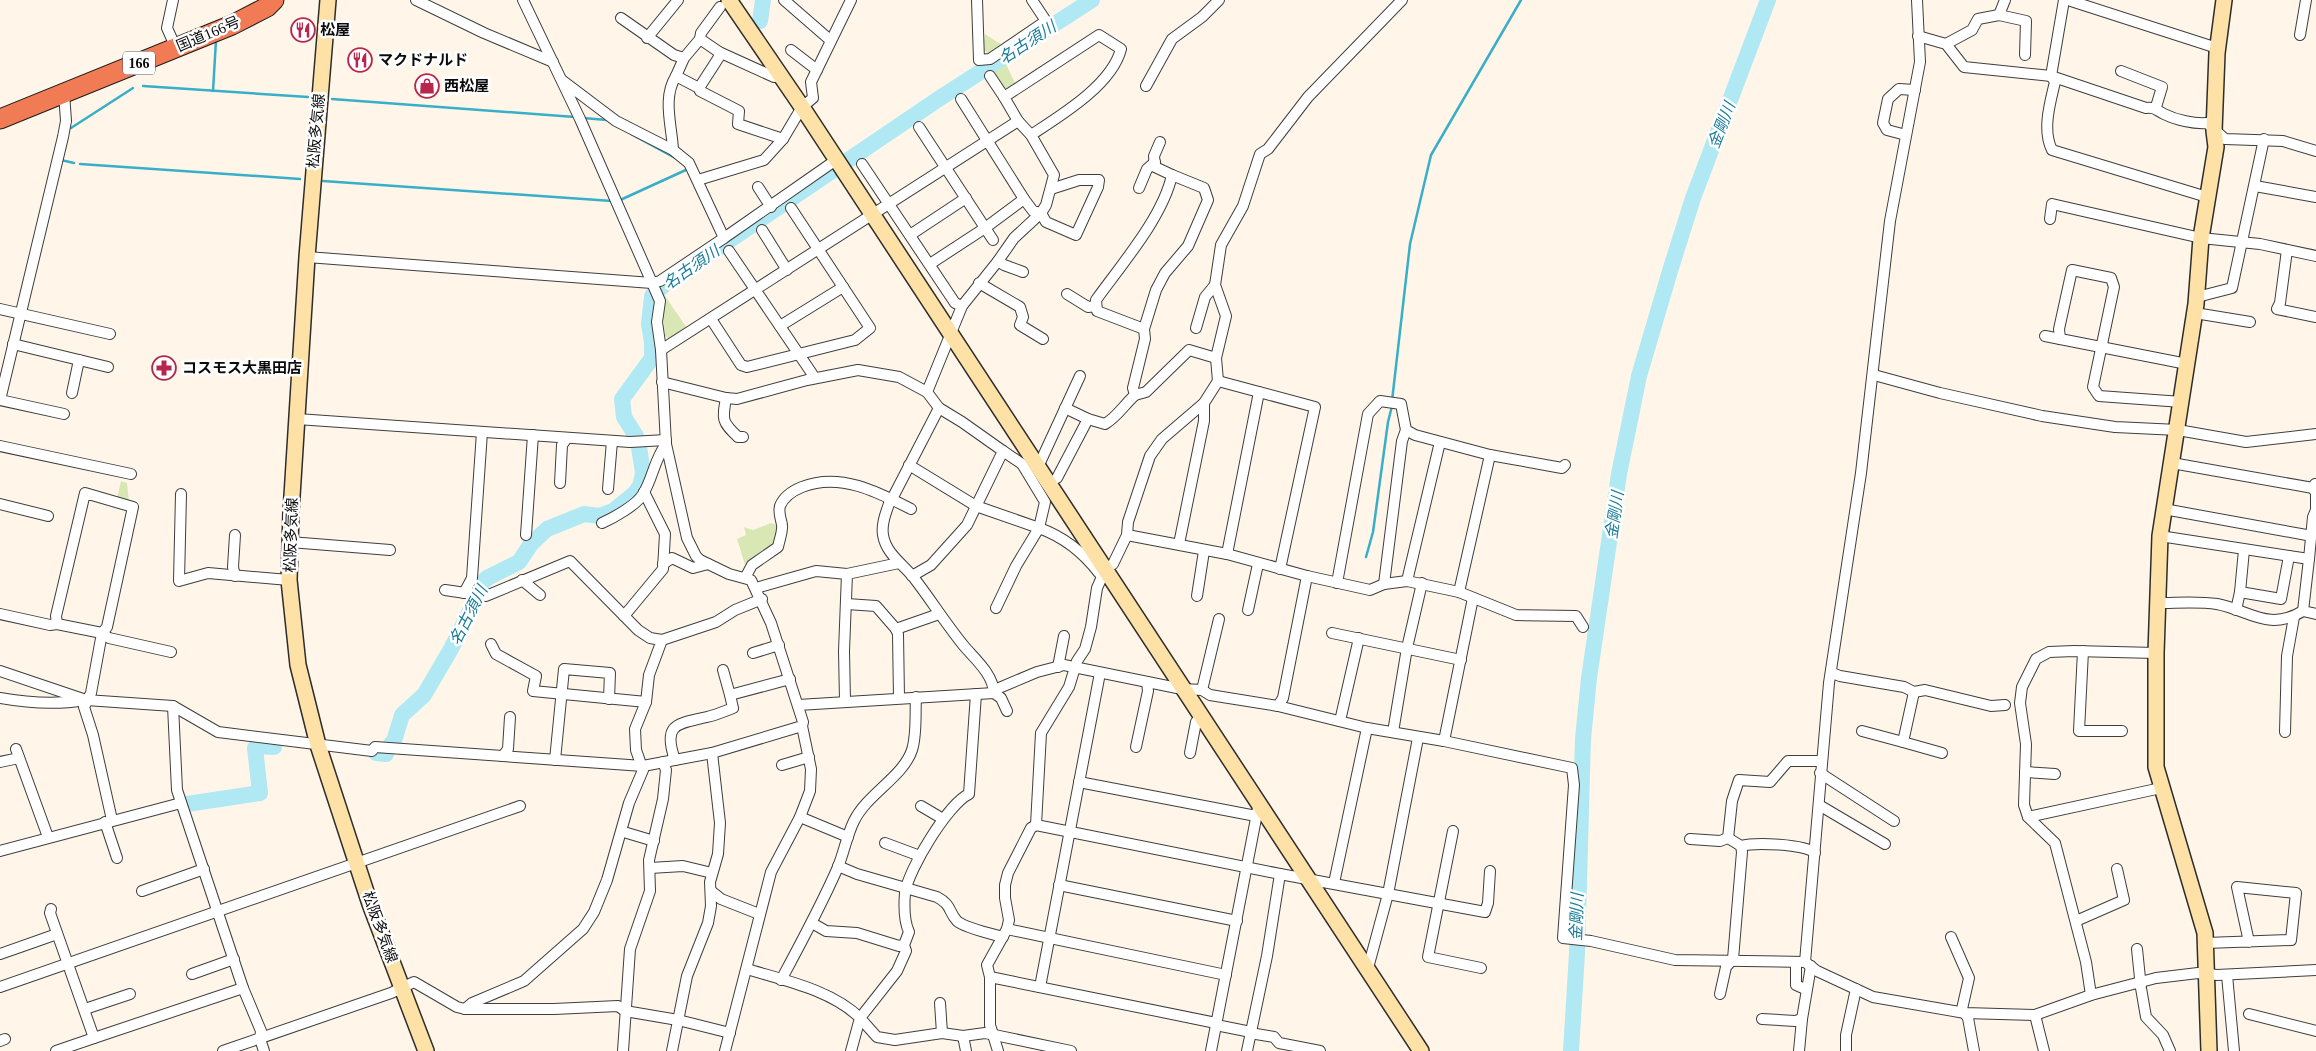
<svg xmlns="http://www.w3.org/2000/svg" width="2316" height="1051" font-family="'Times New Roman','Noto Sans JP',serif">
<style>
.green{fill:#d9e7b5}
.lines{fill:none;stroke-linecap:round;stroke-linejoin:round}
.stream{stroke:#38aec9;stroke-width:2.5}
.river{stroke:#b0e9f4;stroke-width:16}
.street-casing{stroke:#3e3e3e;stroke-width:12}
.secondary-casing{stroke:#2d2d2d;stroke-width:18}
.highway-casing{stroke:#1c1c1c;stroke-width:21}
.street{stroke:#fff;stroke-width:10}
.secondary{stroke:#fde1a6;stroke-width:15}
.highway{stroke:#f17b55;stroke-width:19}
.labels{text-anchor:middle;stroke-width:5;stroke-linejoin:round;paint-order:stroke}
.shield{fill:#fff;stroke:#545454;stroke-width:1}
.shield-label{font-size:14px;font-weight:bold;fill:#0b0b0b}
.poi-label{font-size:15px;font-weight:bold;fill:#0b0b0b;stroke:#fff;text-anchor:start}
.street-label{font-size:15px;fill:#0b0b0b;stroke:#fff}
.water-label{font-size:16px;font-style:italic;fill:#187c99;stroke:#fff}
</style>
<rect width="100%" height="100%" fill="#fff6e9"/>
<!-- green -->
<g class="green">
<path d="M985,34L1002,45L989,54L983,49Z"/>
<path d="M1006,64L1016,85L1008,89L1003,87L993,72Z"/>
<path d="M665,296L687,328L669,340L665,336L662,301Z"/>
<path d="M121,481L127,483L129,502L117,498Z"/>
<path d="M771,523L777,525C780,545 760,556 746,568L737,539L746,535L744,527L753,530Z"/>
</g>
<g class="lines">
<!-- stream -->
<g class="stream">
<path d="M143,86L308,97"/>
<path d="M213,91L216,40"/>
<path d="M332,99L575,117"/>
<path d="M583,118L607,120"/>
<path d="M71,128L133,88"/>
<path d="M631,134L677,159"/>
<path d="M61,160L74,163"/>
<path d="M80,164L300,179"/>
<path d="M323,181L612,201"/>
<path d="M618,201L688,169"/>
<path d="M1392,401L1410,244L1431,155L1521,0"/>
<path d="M1366,557L1373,532L1388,422L1392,406"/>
</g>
<!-- river -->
<g class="river">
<path d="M760,21L763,0"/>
<path d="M391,744L394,741L402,715L424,695L451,649L470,611L479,586L487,578L519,562L531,544L547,529L584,514L599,516L613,511L634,494L640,486L643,473L639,447L636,436L624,417L622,399L652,358V343L649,324L652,296L665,284L940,98L1092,0"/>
<path d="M376,753L386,754L387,751"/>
<path d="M187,804L260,793L255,748L257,746L274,747"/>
<path d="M1571,1051L1577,953L1583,739L1589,678L1619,474L1639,376L1670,271L1693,198L1768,0"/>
</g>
<!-- street casing -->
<g class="street-casing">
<g id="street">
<path d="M173,0L167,28L176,48"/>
<path d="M416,0L484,33L553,62"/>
<path d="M523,0L580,119L660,301L657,322L661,350L666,444L687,538L696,556L700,560L729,574L751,580L771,623L803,722L802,726L811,769L810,791L800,817L771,872L725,1051"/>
<path d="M784,0L830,40"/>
<path d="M977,0L979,60L990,59L1046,21L1032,0"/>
<path d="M2005,0L1999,15L2026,21L2025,55"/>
<path d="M2064,0L2051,76L2055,82C2050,103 2042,130 2052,150L2207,197"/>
<path d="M2071,1L2217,48"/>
<path d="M720,7L701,33L700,39L719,52L774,77H781"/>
<path d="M621,18L674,55L684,58"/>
<path d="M2300,35L2306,0"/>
<path d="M1918,36L1946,44L1964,67L2051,76L2146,108C2155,107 2156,110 2164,114C2176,120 2194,124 2207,123L2225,139L2283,141L2316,151"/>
<path d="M647,38L678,0"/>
<path d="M1946,44L1972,30L1978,19L1999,15"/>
<path d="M791,50L817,70"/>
<path d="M719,52V57L699,88L700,91L739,111L738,124L783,139"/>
<path d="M2121,71L2162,87L2156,107"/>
<path d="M990,76L1004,97"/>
<path d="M1146,86L1172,39L1202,17L1219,0"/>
<path d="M699,88L676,76L684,58L700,39"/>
<path d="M961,99L1024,199L1033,211L1041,213L1046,222L1076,235L1098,187L1099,180H1079L1051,189"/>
<path d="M1018,121L1004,97L1099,35L1121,49C1112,85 1060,116 1031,135"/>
<path d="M919,127L993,240"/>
<path d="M1906,135L1887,130L1883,123L1888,99L1899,89L1915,90"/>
<path d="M1160,142L1154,156L1155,167L1172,175"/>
<path d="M673,150C672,126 662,98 676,76"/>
<path d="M862,164L955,303L962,306"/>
<path d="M698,180L764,160L783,139L802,107L813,98L811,82L851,0"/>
<path d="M2255,186L2316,197"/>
<path d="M758,187L771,207"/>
<path d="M1139,188L1147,169L1155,162"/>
<path d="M2050,219L2052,204L2201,238L2260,244L2316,256"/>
<path d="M762,230L787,270"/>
<path d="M910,235L966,198"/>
<path d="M724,238L836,160"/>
<path d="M2287,250L2280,303L2277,309L2316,317"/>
<path d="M729,251L815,378"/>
<path d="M307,257L652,283L660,281L724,238L689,163L673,150L616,121L563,81"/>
<path d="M998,261L1004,265L1023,272"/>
<path d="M930,264L985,228L1024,199"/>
<path d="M979,283L1020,307L1023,317L1020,325L1043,339"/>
<path d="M1067,294L1088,307L1096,306"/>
<path d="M2197,297L2232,288L2264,139"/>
<path d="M0,309L110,334"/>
<path d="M2195,313L2250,322"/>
<path d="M711,319L741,365L747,367L855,340L870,328L791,208"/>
<path d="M780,326L843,287"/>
<path d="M1196,328L1205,297L1215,285"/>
<path d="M2045,336L2187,364"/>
<path d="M2060,339L2059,329L2072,270L2111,278L2114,287L2093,387L2099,396L2182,402"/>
<path d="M13,344L108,367"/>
<path d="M661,350L1018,121L1031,135L1054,175L1046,205L1041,213L1014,238L998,261L962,306L927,392L899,377L858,370L807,380L737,399L726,398L662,382"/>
<path d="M1874,375L1940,393L2042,416L2115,427L2178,430L2246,442L2316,434"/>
<path d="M1218,381L1216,358L1226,316L1215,285L1221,245L1243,206L1260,154L1268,149L1308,97L1402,0"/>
<path d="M72,393L79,360"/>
<path d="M1135,395L1146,392L1189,350L1216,358"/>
<path d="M726,398C722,420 722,422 738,437H743"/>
<path d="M0,400L63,137L66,121L64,93"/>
<path d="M0,400L64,414"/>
<path d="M939,408L962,422L1003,451"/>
<path d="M1065,408L1088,419L1105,424C1117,417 1124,405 1135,395L1133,388L1145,339L1144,329L1156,290L1165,273L1188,246L1208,200L1204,188L1172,175C1163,217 1121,265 1096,300L1097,311L1144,329"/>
<path d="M297,419L630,442L666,440"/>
<path d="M0,446L131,474"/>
<path d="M2172,463L2313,488"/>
<path d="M909,465L976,506L1039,528L1016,566L996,608"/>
<path d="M1038,467L1080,376"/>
<path d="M1057,478L1088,419"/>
<path d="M560,483L562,445L567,438"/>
<path d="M2315,484L2313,488L2316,493V507"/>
<path d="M608,489L612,441"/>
<path d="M181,494L179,581L208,573L289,580"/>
<path d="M891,498C887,510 881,523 883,535C886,554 903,564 914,578C931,600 946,624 964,646C975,659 993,674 994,693L1001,698L1007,711"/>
<path d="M892,499L939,408L927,392"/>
<path d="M0,504L48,516"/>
<path d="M2164,509L2312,536"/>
<path d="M602,523C613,518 637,505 643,494C653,478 654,460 666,444"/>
<path d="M235,535L233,567L235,576"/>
<path d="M526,535L533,435"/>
<path d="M1127,535L1227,554L1307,576L1370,590L1384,584L1407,581L1459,592L1516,615L1576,616L1583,627"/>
<path d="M2160,536L2309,559L2313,517L2316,510"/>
<path d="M290,542L390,550"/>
<path d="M1179,544L1204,421V403"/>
<path d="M1227,554L1259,392L1315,407L1280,569"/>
<path d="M663,564L672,558L693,568L708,564"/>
<path d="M912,576L931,565L967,525L1003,451L1022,464L1045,502L1039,528C1064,537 1083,552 1099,573L1113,564L1127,535L1128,522L1150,456L1162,439L1204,403L1218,381L1259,392"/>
<path d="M745,578L752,565L778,547C779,541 783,531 782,525C781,518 778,513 780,506C784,496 792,491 802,487C840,472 878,492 911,509"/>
<path d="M522,580L540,595"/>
<path d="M1407,581L1440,442"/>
<path d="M1337,583L1368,414L1380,401L1401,404L1406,430L1415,435L1490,455L1562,468L1565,465"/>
<path d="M1384,584L1402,441L1406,430"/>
<path d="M756,588L816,571L847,574"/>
<path d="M445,590L486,596L570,561L638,630L650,638L662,640L649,675L646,702L635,729L636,750L643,770L629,803L607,880L594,912L583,929L524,981L472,1003L465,1009"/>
<path d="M1459,592L1490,455"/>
<path d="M2240,592L2281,599L2289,556"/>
<path d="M464,593L472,578L482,432"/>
<path d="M1197,596L1204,551"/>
<path d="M2158,603C2177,603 2198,601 2217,604C2249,610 2268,632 2303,611L2316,614"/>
<path d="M847,604L876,606L896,629"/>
<path d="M1248,610L1258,564"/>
<path d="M2236,610L2240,592L2244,550"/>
<path d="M2303,611L2309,559"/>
<path d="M0,614L50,625L57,624L102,633L91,693L84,707L93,735L112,820"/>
<path d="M624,616L663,569L665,534L644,492"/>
<path d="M57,624L56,616L85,493L133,507L107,627L102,633L109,638L171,652"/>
<path d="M1332,633L1461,660"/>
<path d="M662,640L716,622L735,610L762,599"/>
<path d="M491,644L496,654L536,676L533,691L646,702"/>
<path d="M2083,651L2079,731H2122"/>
<path d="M753,653L779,645"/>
<path d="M1058,667L1064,636"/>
<path d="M723,670L730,695L790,679"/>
<path d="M0,671L86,700L173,706L218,732L372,751L375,747L643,766L712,753L802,726"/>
<path d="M1832,673L1840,676L1904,687L1914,692L1925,690L1991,706L2005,705"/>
<path d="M1202,690L1219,619"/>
<path d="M1914,692L1903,742L1942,753"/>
<path d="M976,694L969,794C948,804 908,870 905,893C904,905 904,921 909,932L904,945L906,951L897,971L860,1018L877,1037L895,1040L942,1033L963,1036L985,1033L1071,1051"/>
<path d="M0,698C28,703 56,705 85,700"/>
<path d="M899,698L898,634L896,629L939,614"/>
<path d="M845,701L844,651L847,574L899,563"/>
<path d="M798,705L994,693L999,688L1037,672L1064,665L1182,689L1202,690L1210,695L1278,706L1367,728L1444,741L1572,768L1574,785L1563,938L1591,941L1675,960L1805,962L1817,971L1873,997L1965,1013L2035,1015L2091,995L2156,978L2198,973L2217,975L2316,970"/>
<path d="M173,706L177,790L243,988L261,1031L260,1039L264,1051"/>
<path d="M1278,706L1283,698L1307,576"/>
<path d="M1340,721L1359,638"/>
<path d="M1862,731L1903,742"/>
<path d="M1393,732L1407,648L1422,583"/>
<path d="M2285,732L2287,656L2294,617"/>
<path d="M1444,741L1473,598"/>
<path d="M1136,747L1148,691L1147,682"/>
<path d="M16,749L48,837"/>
<path d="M1190,753L1196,722L1201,716"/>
<path d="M503,756L508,749L510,717"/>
<path d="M555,760L564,669L610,673L609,699"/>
<path d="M675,760C662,723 678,724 707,717C716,715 725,711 733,708L730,695"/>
<path d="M0,762L19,758"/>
<path d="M782,765L809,757"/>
<path d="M2025,772L2055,774"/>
<path d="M1820,773L1894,821"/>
<path d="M1079,782L1256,816"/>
<path d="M1819,805L1885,844"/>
<path d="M921,806L943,819"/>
<path d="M800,817L848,837"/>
<path d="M2028,817L2161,788"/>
<path d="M105,822L117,858"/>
<path d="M1036,825L1041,733L1069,687L1077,661L1085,649L1091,627L1097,588L1105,570"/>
<path d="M1453,831L1428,957L1481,968"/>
<path d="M627,833L654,841"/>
<path d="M1728,838L1732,801L1739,780L1770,782L1788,761H1821"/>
<path d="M1690,839L1720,841L1728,838L1741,846L1742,852L1733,959L1726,967L1720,994"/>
<path d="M885,843L920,856"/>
<path d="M1741,846C1755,842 1804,844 1815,853"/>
<path d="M0,851L181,803"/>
<path d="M838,866L857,874L937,897C952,905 948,911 957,921C965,928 992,934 1003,937"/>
<path d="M650,868L683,866L712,873"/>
<path d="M1334,883L1367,728"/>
<path d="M1059,885L1237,921"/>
<path d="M142,891L204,869"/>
<path d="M711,891L721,899L759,914"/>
<path d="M51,909L50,913L94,1038L243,988"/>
<path d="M2076,921L2124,900L2117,869"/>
<path d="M812,923L826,931L857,933L899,946L904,945"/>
<path d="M1007,929L1226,975"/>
<path d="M1951,937L1969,978L1962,1009L1968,1018L1974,1051"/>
<path d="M2206,943L2291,940L2296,893L2237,887L2249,942"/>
<path d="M2137,949L2141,988L2146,1017L2163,1035L2170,1051"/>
<path d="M0,954L57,934"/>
<path d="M1796,962V985L1805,989"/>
<path d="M1805,962L1829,683L1861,473L1890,221L1920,62L1917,0"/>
<path d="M1368,968L1388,894L1418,738"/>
<path d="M747,969C783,980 832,990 860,1018L851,1051"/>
<path d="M192,974L234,959"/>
<path d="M2227,975L2234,1051"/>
<path d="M990,977L1216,1023"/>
<path d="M781,980C801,943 821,906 838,867C844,852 847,835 854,821C867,794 903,777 912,750C917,734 915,715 916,697"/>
<path d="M0,987L520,806"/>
<path d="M1040,987L1100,673"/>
<path d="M2091,995L2086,962L2055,843L2028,817L2024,805L2026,744L2020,703L2022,687L2036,659L2049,652L2074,651L2156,653"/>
<path d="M940,1003L942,1033"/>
<path d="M85,1009L130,994"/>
<path d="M2249,1014L2316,1031"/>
<path d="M2035,1015L2044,1051"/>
<path d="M1762,1019L1795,1021L1802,1019L1799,1051"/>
<path d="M1802,1019L1811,966"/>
<path d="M1216,1025L1251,1032"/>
<path d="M1250,1033L1274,1037L1279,1043L1320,1051"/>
<path d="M963,1036L966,1051"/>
<path d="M0,1041L5,1039"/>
<path d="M56,1051L94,1038"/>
<path d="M223,1051L391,993L414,982L457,1007L465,1009H554L618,1006L625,1011L678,1020L730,1033"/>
<path d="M623,1051L630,949L650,891L649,860L663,799L666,770L663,762"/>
<path d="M672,1051L687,976L708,923L711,906L710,882L718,854L720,823L712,753"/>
<path d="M998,1051L990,1025V977L987,965L1007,929L1009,920L1005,898V885L1008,873L1031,828L1036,825L1280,874L1485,912L1488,903L1490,871"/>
<path d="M1211,1051L1259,803"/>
<path d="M1247,1051L1267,956L1280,874"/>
<path d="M1846,1051V1035L1856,989"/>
</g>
</g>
<!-- secondary casing -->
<g class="secondary-casing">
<g id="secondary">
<path d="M328,0L307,257L291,512L289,580L298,665L318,745L370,904L426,1051"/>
<path d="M729,0L802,107L1421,1051"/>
<path d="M2209,1051L2205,933L2156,767V653L2160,536L2196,304L2201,238L2216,147L2214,131L2217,53L2224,0"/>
</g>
</g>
<!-- highway casing -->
<g class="highway-casing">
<path id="highway" d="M0,119L232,25L267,7L274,0"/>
</g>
<!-- street -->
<use href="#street" class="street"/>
<!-- secondary -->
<use href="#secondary" class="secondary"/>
<!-- highway -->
<use href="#highway" class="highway"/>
</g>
<!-- icons -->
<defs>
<g id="restaurant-ring" transform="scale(1.25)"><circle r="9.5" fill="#fff" stroke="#b7274c" stroke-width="1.5"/><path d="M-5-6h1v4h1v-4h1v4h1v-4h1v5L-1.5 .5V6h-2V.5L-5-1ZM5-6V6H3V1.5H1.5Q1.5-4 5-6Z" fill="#b7274c"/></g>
<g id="shop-ring" transform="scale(1.25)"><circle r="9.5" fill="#fff" stroke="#b7274c" stroke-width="1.5"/><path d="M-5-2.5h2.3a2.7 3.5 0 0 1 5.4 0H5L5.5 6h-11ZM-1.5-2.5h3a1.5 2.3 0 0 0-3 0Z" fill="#b7274c"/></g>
<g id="pharmacy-ring" transform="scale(1.25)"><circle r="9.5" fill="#fff" stroke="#b7274c" stroke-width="1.5"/><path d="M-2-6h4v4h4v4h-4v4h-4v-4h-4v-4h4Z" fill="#b7274c"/></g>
</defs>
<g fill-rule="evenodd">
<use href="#restaurant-ring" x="303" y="30"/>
<use href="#restaurant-ring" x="360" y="60"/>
<use href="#shop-ring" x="427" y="86"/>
<use href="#pharmacy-ring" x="164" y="368"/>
</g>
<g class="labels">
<!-- shield labels -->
<rect class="shield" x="123" y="51.5" width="32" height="23" rx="4"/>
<g class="shield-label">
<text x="139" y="68">166</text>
</g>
<!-- poi labels -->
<g class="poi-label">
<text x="320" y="35">松屋</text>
<text x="378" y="65">マクドナルド</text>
<text x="444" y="91">西松屋</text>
<text x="182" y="373">コスモス大黒田店</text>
</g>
<!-- street labels -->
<g class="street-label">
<text transform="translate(208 34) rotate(-23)" y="5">国道166号</text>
<text transform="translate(316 131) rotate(-85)" y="5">松阪多気線</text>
<text transform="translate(291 535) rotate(-88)" y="5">松阪多気線</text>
<text transform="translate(380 927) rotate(70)" y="5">松阪多気線</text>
</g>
<!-- water labels -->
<g class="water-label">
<text transform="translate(1027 42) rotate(-33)" y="6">名古須川</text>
<text transform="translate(1721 125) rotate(-69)" y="6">金剛川</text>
<text transform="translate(691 267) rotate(-35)" y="6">名古須川</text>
<text transform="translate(1614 515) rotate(-82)" y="6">金剛川</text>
<text transform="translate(468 615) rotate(-63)" y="6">名古須川</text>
<text transform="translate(1576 917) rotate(-88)" y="6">金剛川</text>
</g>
</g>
</svg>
